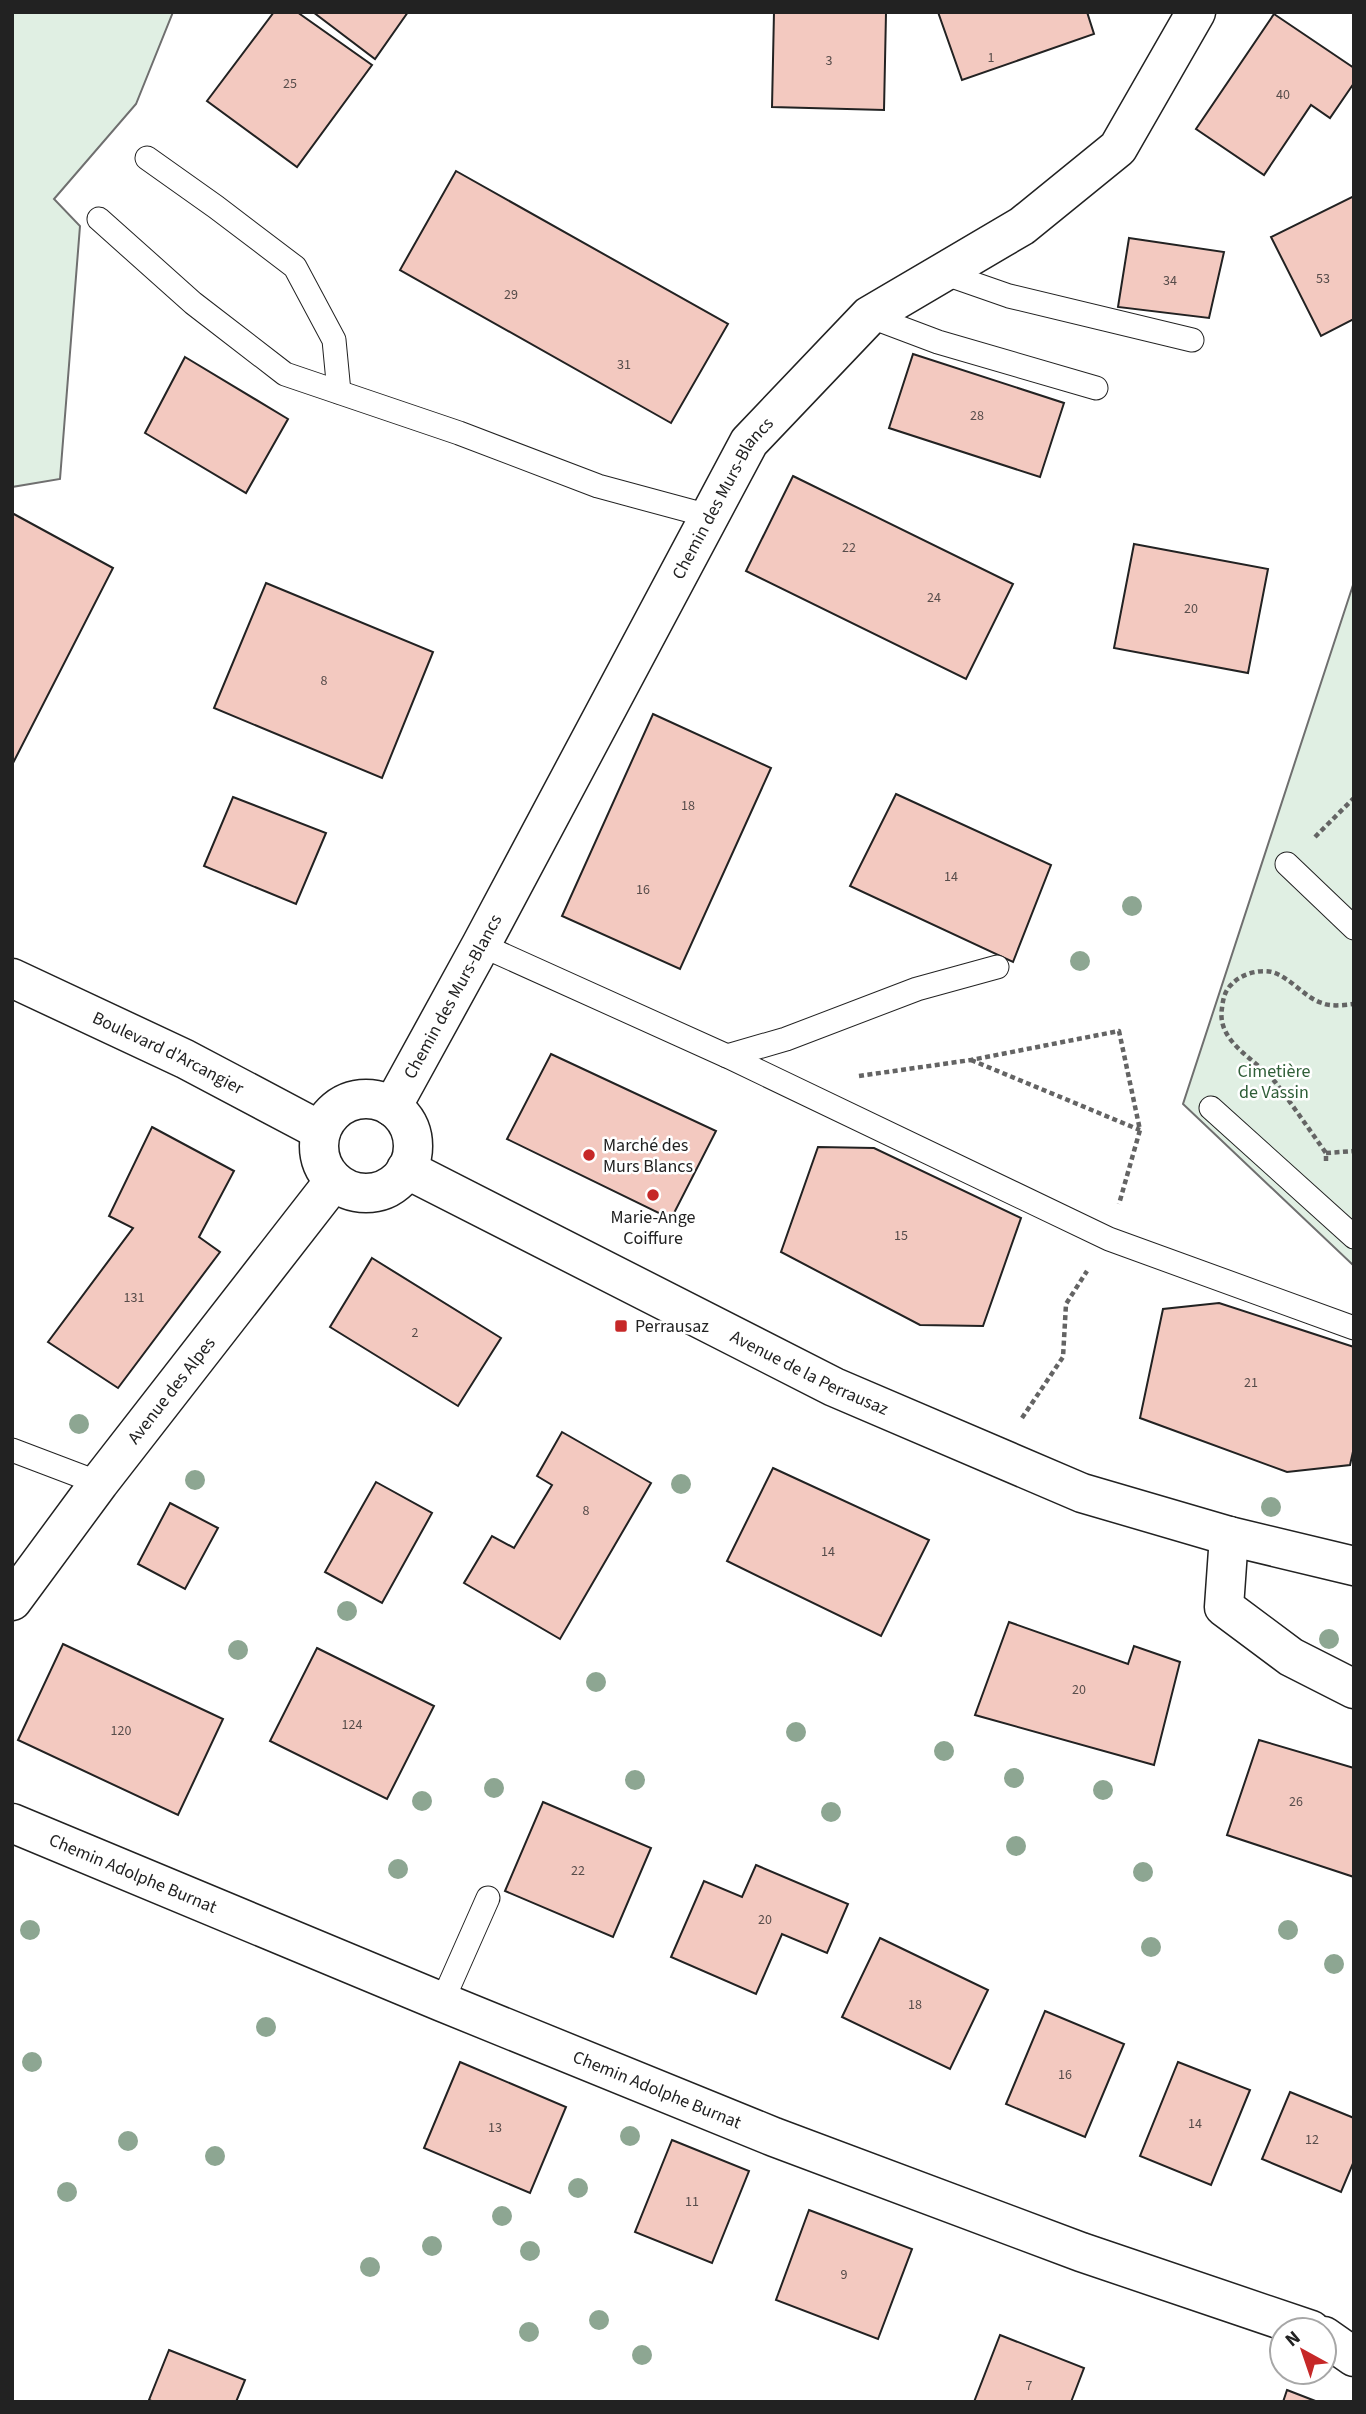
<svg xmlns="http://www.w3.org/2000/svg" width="1366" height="2414" font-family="'Source Sans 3',sans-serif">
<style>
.green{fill:#e0efe3;stroke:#6f6f6f;stroke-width:2}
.building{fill:#f3c9c0;stroke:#222;stroke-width:2}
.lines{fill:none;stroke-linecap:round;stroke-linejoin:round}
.lane-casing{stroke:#222;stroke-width:25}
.street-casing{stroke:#222;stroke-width:41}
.secondary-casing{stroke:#222;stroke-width:41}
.path{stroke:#646464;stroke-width:4.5;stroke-dasharray:5 3.5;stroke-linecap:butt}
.lane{stroke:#fff;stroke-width:23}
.street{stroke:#fff;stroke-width:38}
.secondary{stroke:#fff;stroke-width:38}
.tree{fill:#8da692}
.poi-dot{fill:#c62828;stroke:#fff;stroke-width:2.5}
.labels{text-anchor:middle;stroke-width:5;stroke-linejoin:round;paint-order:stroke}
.number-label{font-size:14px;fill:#564c4a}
.street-label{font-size:18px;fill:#222;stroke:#fff}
.park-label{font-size:18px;fill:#2f5e38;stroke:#fff}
.poi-label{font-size:18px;fill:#222;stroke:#fff;text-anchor:start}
</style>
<rect width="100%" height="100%" fill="#fff"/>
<!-- green -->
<g class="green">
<path d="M12,12H173L136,104L54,199L80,226L60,479L12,487Z"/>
<path d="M1354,582V1266L1183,1104Z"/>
</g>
<!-- building -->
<g class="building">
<path d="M274,12H297L372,65L297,167L207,101Z"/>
<path d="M313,12H408L375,59Z"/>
<path d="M774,12L886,13L884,110L772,107Z"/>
<path d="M938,12H1087L1094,34L962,80Z"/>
<path d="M1274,14L1354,68V83L1330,118L1311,105L1264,175L1196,129Z"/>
<path d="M456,171L728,324L671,423L400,270Z"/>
<path d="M1354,196V319L1321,336L1271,237Z"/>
<path d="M1129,238L1224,252L1209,318L1118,307Z"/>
<path d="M913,354L1064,403L1040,477L889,428Z"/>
<path d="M185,357L288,419L246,493L145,433Z"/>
<path d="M793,476L1013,584L966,679L746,571Z"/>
<path d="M12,513L113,568L12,765Z"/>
<path d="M1134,544L1268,569L1248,673L1114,648Z"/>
<path d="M266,583L433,652L382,778L214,708Z"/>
<path d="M653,714L771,768L680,969L562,916Z"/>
<path d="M896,794L1051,865L1013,962L850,886Z"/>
<path d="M233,797L326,833L296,904L204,866Z"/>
<path d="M551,1054L716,1131L671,1219L507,1139Z"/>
<path d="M152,1127L234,1171L199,1237L220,1252L118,1388L48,1342L133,1228L109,1216Z"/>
<path d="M818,1147L874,1148L1021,1218L983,1326L920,1325L781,1252Z"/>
<path d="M372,1258L501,1338L458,1406L330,1327Z"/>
<path d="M1219,1303L1354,1347V1447L1350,1465L1287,1472L1140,1418L1163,1309Z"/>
<path d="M562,1432L651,1483L560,1639L464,1583L492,1536L514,1548L552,1485L537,1476Z"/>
<path d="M773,1468L929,1540L881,1636L727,1561Z"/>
<path d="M376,1482L432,1513L382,1603L325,1572Z"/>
<path d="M170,1503L218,1528L185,1589L138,1564Z"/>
<path d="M1009,1622L1128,1664L1134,1646L1180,1662L1154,1765L975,1715Z"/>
<path d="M63,1644L223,1719L178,1815L18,1740Z"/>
<path d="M317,1648L434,1706L387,1799L270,1741Z"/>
<path d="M1259,1740L1354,1768V1877L1227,1835Z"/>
<path d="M543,1802L651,1848L613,1937L505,1891Z"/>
<path d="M756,1865L848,1904L827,1953L782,1934L756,1994L671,1957L704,1881L742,1897Z"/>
<path d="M880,1938L988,1990L950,2069L842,2017Z"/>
<path d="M1045,2011L1124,2044L1085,2137L1006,2104Z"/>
<path d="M460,2062L566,2107L530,2193L424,2148Z"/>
<path d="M1178,2062L1250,2090L1211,2185L1140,2156Z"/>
<path d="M1290,2092L1354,2118V2161L1341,2192L1262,2159Z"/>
<path d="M672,2140L749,2171L712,2263L635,2232Z"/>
<path d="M809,2210L912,2249L878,2339L776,2300Z"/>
<path d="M1000,2335L1084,2368L1071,2402H974Z"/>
<path d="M169,2350L245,2380L236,2402H154L149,2400Z"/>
<path d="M1287,2390L1318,2402H1283Z"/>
</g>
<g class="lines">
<!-- lane casing -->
<g class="lane-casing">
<g id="lane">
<path d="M147,158L216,207L295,267L334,340L339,392"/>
<path d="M99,219L193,303L285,374L459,433L598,486L709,516"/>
<path d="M943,273L1009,296L1192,340"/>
<path d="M869,316L938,342L1096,388"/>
<path d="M1287,864L1354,928"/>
<path d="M481,945L727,1056L1109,1239L1354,1328"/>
<path d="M727,1056L786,1039L917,989L997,967"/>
<path d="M1211,1108L1354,1237"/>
<path d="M12,1450L99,1483"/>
<path d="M442,2002L488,1898"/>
</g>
</g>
<!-- street casing -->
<g class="street-casing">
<g id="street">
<path id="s1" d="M392,1107L481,945L749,442L869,316L1022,226L1118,148L1196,12"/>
<path d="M1229,1536L1224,1607L1291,1657L1354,1689"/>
<path id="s2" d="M12,1601L99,1483L334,1181"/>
<path id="s3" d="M12,1823L442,2002L774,2137L1081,2252L1311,2330"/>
<path d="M1324,2336L1354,2357"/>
</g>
</g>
<!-- secondary casing -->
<g class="secondary-casing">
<g id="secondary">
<path id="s4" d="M12,978L185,1059L321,1131"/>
<circle cx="366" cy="1146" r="47"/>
<path id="s5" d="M406,1169L834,1387L1082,1493L1229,1536L1354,1566"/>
</g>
</g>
<!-- path -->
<g class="path">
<path d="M1315,837L1354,798"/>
<path d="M971,1060L1140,1130"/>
<path d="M859,1076L971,1060L1119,1031L1140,1130L1119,1204"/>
<path d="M1326,1153L1354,1151"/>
<path d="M1326,1161V1153C1309,1129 1293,1106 1276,1083C1258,1060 1216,1043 1222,1008C1223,999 1225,990 1232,984C1241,974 1259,969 1272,972C1290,977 1305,998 1322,1003C1331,1007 1344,1005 1354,1004"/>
<path d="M1022,1418L1063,1357L1066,1304L1087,1271"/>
</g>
<!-- lane -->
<use href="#lane" class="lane"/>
<!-- street -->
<use href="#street" class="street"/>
<!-- secondary -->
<use href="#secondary" class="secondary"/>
</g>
<!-- trees -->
<g class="tree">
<circle cx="1132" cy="906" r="10"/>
<circle cx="1080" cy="961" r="10"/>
<circle cx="79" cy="1424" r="10"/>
<circle cx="195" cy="1480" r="10"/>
<circle cx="681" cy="1484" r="10"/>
<circle cx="1271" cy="1507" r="10"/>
<circle cx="347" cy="1611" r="10"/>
<circle cx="1329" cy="1639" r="10"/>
<circle cx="238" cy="1650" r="10"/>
<circle cx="596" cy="1682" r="10"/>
<circle cx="796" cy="1732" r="10"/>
<circle cx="944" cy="1751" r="10"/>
<circle cx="1014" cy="1778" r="10"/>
<circle cx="635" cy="1780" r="10"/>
<circle cx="494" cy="1788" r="10"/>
<circle cx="1103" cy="1790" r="10"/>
<circle cx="422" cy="1801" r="10"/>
<circle cx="831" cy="1812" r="10"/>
<circle cx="1016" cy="1846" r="10"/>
<circle cx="398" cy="1869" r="10"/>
<circle cx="1143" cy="1872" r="10"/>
<circle cx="30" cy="1930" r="10"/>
<circle cx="1288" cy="1930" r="10"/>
<circle cx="1151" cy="1947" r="10"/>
<circle cx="1334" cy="1964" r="10"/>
<circle cx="266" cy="2027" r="10"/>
<circle cx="32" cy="2062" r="10"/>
<circle cx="630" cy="2136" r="10"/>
<circle cx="128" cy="2141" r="10"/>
<circle cx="215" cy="2156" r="10"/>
<circle cx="578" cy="2188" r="10"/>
<circle cx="67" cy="2192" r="10"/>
<circle cx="502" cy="2216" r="10"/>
<circle cx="432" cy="2246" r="10"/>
<circle cx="530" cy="2251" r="10"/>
<circle cx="370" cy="2267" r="10"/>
<circle cx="599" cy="2320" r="10"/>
<circle cx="529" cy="2332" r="10"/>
<circle cx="642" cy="2355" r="10"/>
</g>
<!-- markers -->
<g class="poi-dot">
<circle cx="589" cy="1155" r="7"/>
<circle cx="653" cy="1195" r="7"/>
<rect x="614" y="1319" width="14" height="14" rx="3.5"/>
</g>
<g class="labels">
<!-- number labels -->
<g class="number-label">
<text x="991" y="62">1</text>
<text x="829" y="65">3</text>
<text x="290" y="88">25</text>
<text x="1283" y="99">40</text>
<text x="1323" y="283">53</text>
<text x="1170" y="285">34</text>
<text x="511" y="299">29</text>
<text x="624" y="369">31</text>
<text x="977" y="420">28</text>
<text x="849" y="552">22</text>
<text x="934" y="602">24</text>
<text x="1191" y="613">20</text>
<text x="324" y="685">8</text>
<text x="688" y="810">18</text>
<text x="951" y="881">14</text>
<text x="643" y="894">16</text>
<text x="901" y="1240">15</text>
<text x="134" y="1302">131</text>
<text x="415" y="1337">2</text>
<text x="1251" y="1387">21</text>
<text x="586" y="1515">8</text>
<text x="828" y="1556">14</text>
<text x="1079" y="1694">20</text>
<text x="352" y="1729">124</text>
<text x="121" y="1735">120</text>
<text x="1296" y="1806">26</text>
<text x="578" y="1875">22</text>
<text x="765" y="1924">20</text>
<text x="915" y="2009">18</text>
<text x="1065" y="2079">16</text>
<text x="1195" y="2128">14</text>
<text x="495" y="2132">13</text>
<text x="1312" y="2144">12</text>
<text x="692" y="2206">11</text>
<text x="844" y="2279">9</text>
<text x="1029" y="2390">7</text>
</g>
<!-- street labels -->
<g class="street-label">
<text dy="6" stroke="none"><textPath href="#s1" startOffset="693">Chemin des Murs-Blancs</textPath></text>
<text dy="6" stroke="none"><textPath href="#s1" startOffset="126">Chemin des Murs-Blancs</textPath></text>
<text dy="6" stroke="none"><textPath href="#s4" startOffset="173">Boulevard d'Arcangier</textPath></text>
<text dy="6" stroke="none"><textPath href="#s5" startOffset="452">Avenue de la Perrausaz</textPath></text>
<text dy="6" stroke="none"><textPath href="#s2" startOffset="264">Avenue des Alpes</textPath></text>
<text dy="6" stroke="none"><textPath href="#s3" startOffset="131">Chemin Adolphe Burnat</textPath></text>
<text dy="6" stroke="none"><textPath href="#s3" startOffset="698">Chemin Adolphe Burnat</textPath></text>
</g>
<!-- park labels -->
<g class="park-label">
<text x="1274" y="1077">Cimetière<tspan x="1274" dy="21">de Vassin</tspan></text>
</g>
<!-- poi labels -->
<g class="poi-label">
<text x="603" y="1151">Marché des<tspan x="603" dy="21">Murs Blancs</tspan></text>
<text x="653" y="1223" text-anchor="middle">Marie-Ange<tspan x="653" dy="21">Coiffure</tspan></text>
<text x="635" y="1332">Perrausaz</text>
</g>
</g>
<!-- border -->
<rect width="1366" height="2414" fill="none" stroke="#222222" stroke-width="28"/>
<!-- north arrow -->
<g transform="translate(1303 2351) rotate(320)"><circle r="33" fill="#ffffff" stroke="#a7a7a7" stroke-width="2"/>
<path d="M0-5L12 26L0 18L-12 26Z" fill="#c62828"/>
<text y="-10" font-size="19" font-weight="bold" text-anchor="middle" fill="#222222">N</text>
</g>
</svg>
